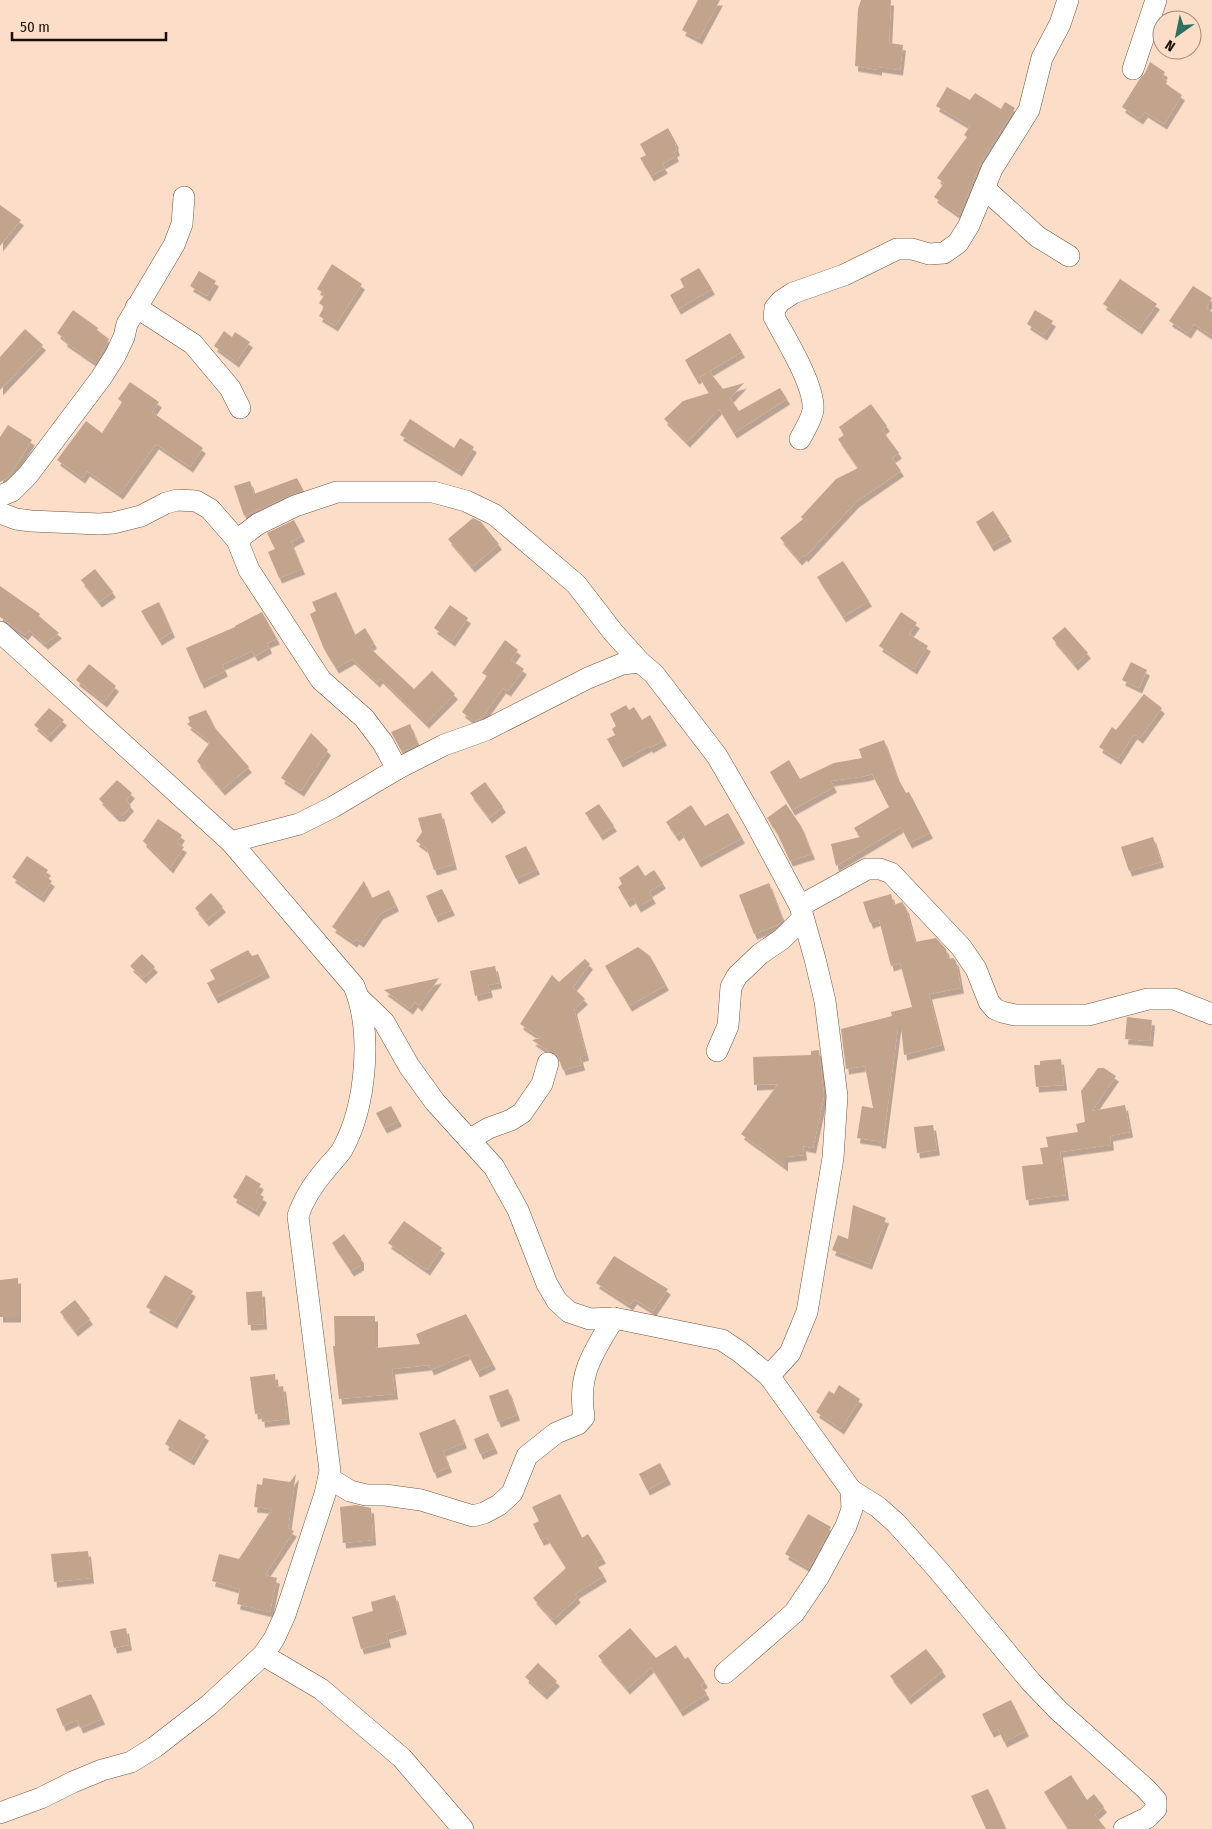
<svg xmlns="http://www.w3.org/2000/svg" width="1212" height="1829" font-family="'Fira Sans Condensed',sans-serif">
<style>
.building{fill:#c2a48d;filter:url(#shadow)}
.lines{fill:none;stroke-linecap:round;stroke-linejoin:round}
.minor-casing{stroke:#705643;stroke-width:22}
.minor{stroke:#fff;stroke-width:21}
</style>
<defs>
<filter id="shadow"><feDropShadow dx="3" dy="5.5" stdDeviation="0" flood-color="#0004"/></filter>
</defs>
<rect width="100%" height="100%" fill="#fcddc7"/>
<!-- building -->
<g class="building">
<path d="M698,0H720L699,39L682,30Z"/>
<path d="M861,0H891L889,43L903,45L900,70L879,67V70L855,66L858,9Z"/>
<path d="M1150,62L1165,72L1162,78L1167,81L1166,84L1182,95L1164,124L1145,112L1140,119L1122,107L1139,80L1145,73Z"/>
<path d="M947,87L970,100L975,93L1001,109L1005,102L1015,108L981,162L959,215L934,197L944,183L937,178L967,137L964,135L970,126L936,106Z"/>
<path d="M668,128L676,143L675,145L677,150L674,152L676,156L662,164L665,168L651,176L640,158L646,155L640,144Z"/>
<path d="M0,205L21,220L0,246Z"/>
<path d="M332,264L362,284L335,326L319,316L324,307L319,303L325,294L317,289Z"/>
<path d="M699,268L712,289L678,309L670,295L684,287L680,279Z"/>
<path d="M199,271L216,281L207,296L190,286Z"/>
<path d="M1120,279L1157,304L1139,329L1103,304Z"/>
<path d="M1193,286L1212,298L1206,308L1212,312V336L1194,324L1188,333L1169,321Z"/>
<path d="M73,310L98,328L97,330L109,339L96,363L64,341L65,339L57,333Z"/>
<path d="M1035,310L1053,321L1044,335L1027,324Z"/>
<path d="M25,329L43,345L0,390V357Z"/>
<path d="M224,331L232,337L235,332L250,342L236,362L214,346Z"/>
<path d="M730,333L742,352L696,379L685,360Z"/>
<path d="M709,371L723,389L744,383L730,398L739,411L780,388L787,399L734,433L719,409L687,442L664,419L683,401L709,393L700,378Z"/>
<path d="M130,382L159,402L152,412L203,448L190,467L156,444L120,494L87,471L82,478L57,460L86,421L102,433L122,402L118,399Z"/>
<path d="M871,404L887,426L882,430L899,453L892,458L901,471L856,502L805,557L804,555L799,560L780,538L803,519L801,517L836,479L858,468L838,439L844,435L839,427Z"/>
<path d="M410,419L454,448L460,438L474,447L459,471L400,435Z"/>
<path d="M8,425L32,440L8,478L0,482V437Z"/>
<path d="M297,478L303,490L244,516L234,486L250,481L254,494Z"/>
<path d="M993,511L1009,536L991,546L976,522Z"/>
<path d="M473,518L481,522L499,544L472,567L448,539Z"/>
<path d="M294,520L302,536L291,542L302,569L279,578L268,552L275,549L267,533Z"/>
<path d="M843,561L869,601L843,617L817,577Z"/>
<path d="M95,569L113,592L99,602L81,580Z"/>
<path d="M0,586L40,614L39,616L59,633L45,644L29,630L25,635L0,617Z"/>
<path d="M336,592L355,635L365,628L374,643L369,647L414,689L432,671L455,694L426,723L380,678L377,682L352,659L336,668L324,649L310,614L316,611L312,602Z"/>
<path d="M159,602L172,632L159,640L141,611Z"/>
<path d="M450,605L468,618L452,641L434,628Z"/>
<path d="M262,612L277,639L267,643L269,648L255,656L252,651L222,665L225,671L201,683L186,648L235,627V626Z"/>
<path d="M901,612L917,623L909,634L928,646L914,669L879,646Z"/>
<path d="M1065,627L1088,653L1075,665L1052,638Z"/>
<path d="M505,640L518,650L511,660L524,669L508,691L503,688L482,718L474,721L462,712L487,676L482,673Z"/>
<path d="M1131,662L1147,670L1139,688L1122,680Z"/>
<path d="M89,664L116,686L104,702L76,680Z"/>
<path d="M1144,694L1162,708L1140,738L1134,734L1118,759L1099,747L1112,727L1116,730Z"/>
<path d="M626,705L629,710L634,707L642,720L650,715L664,740L650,748L649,746L620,762L607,739L615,735L612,729L616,726L610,714Z"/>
<path d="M49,708L64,720L48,737L34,725Z"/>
<path d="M206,710L215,728L249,767L222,790L197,761L210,742L187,724L190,722L188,717Z"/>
<path d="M410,724L418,744L402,752L391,732Z"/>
<path d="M311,733L328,750L301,791L281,778Z"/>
<path d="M884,740L897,777L906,793L909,792L930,833L909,843L901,827L836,866L831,844L860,837L854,828L889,807L872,774L865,776L831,781L834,787L792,810L770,772L789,760L800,779L834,763L862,758L859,749Z"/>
<path d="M117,780L132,793L126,800L131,806L122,816H116L99,799Z"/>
<path d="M485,782L503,807L489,818L470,793Z"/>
<path d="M599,804L614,826L600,835L585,813Z"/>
<path d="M786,804L801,826L812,854L790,861L776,831L767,818Z"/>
<path d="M691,805L705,826L728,813L742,838L698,862L681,832L676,836L666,822Z"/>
<path d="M441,813L454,864L434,870L427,849L416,841L422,832L418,818Z"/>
<path d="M158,819L182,835L177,843L184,847L170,868L143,841Z"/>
<path d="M1153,837L1161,862L1129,871L1121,847Z"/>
<path d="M526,846L537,869L516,879L505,856Z"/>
<path d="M27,856L48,870L44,876L52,881L41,897L12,877Z"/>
<path d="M638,865L645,876L654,870L663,883L649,892L653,898L638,907L633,898L627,902L618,887L622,884L619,878Z"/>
<path d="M364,881L372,898L389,890L396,906L380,914L361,942L356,939L354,942L332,927Z"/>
<path d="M769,883L783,920L778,925L754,934L739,895Z"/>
<path d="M442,889L452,910L435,917L426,896Z"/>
<path d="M211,893L223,907L206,921L195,908Z"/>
<path d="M891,894L894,905L902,902L906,908L915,942L936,938L946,949L948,959L953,958L956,961L961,988L929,994L942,1045L904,1055L901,1027H898L883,1143H879L878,1141L857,1138L862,1106L873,1108L865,1066L846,1069L841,1029L892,1016L891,1012L912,1007L900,963L891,966L879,920L870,923L863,902Z"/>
<path d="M638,947L650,956L666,985L629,1006L605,966Z"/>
<path d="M248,950L252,956L258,954L267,972L215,998L207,983L215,979L210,970Z"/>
<path d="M142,954L155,967L143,978L130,966Z"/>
<path d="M585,959L590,964L573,987L585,999L574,1009L586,1055L580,1057L582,1065L563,1070L557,1055L548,1051L532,1040L541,1038L520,1024L552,975L559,982Z"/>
<path d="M495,966L499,983L488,985L490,992L475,996L470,971Z"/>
<path d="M439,978L419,1006L415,1002L410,1009L384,990Z"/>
<path d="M1127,1017L1152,1020L1150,1041L1125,1039Z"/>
<path d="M819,1050L824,1096L813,1148L803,1146L804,1155L785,1157V1166L741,1134L778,1084L754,1085L753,1057L811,1055V1051Z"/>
<path d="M1061,1059L1064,1085L1036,1087L1034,1065H1040V1061Z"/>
<path d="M1098,1068H1104L1116,1076L1092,1111L1125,1105L1130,1132L1110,1136L1111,1145L1060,1152L1066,1195L1026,1200L1022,1166L1043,1164L1040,1148L1048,1147L1046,1137L1078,1132L1076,1124L1085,1122L1081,1091Z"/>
<path d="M391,1106L399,1121L384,1128L376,1113Z"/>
<path d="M933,1125L937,1150L917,1153L914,1127Z"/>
<path d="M246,1175L261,1184L256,1192L264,1197L256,1211L233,1197Z"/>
<path d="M853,1205L886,1218L869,1264L832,1250L838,1235L848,1239Z"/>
<path d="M404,1221L442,1248L427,1270L388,1243Z"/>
<path d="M344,1234L361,1258V1265L351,1271L332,1243Z"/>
<path d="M614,1256L668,1289L653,1311L634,1299L630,1305L596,1283Z"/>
<path d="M165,1275L193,1291L174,1323L146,1307Z"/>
<path d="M18,1278V1317H0V1280Z"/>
<path d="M262,1291L264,1324L248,1325L246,1292Z"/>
<path d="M75,1300L90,1319L75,1331L60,1312Z"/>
<path d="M466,1314L493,1364L477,1372L468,1354L431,1370L429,1365L392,1369L395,1394L339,1399L333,1346H335L334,1316H375V1348L420,1344L416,1334Z"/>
<path d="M275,1374L276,1387L283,1386L287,1419L262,1422L261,1413L255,1414L250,1377Z"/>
<path d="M839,1385L860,1399L841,1429L816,1412L829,1391L834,1394Z"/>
<path d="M508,1389L517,1415L498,1422L489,1396Z"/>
<path d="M179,1419L206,1435L191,1460L165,1444Z"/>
<path d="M455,1419L464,1443L443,1451L449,1467L434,1473L419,1433Z"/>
<path d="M488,1433L495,1448L480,1454L474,1439Z"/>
<path d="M660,1463L668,1479L647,1490L639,1474Z"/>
<path d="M296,1474L288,1528L294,1531L265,1575L277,1578L270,1612L237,1604L240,1589L212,1581L219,1554L239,1559L272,1509L254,1507L257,1484L262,1485L263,1478L290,1482Z"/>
<path d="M560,1494L582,1538L588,1534L603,1558L595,1562L604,1576L575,1594L578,1597L553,1620L533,1598L566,1568L547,1538L541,1540L533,1524L539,1521L532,1507Z"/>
<path d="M356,1505L371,1508L373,1540L343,1543L340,1507Z"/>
<path d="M808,1514L831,1527L809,1568L785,1554Z"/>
<path d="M88,1551L91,1578L54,1582L51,1554Z"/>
<path d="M395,1595L404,1629L386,1634L388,1642L361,1649L352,1617L373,1611L371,1602Z"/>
<path d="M126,1628L129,1645L114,1648L110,1631Z"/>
<path d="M630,1628L656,1658L676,1645L685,1659L688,1657L705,1682L701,1685L707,1694L680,1711L651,1667L627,1689L598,1656Z"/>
<path d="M926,1649L943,1671L908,1699L890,1676Z"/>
<path d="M538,1663L557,1681L544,1694L525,1677Z"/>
<path d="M91,1694L102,1719L80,1728L77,1720L63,1726L56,1709Z"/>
<path d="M1011,1700L1026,1731L1004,1742L998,1729L991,1732L982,1714Z"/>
<path d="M1071,1775L1087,1800L1094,1794L1104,1807L1095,1815L1106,1829H1068L1044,1792Z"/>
<path d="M988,1789L1006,1829H986L971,1796Z"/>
</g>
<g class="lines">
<!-- minor casing -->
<g class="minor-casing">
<g id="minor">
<path d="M1133,69L1156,0"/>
<path d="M984,188L1038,237L1069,256"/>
<path d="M136,307L193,344L230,388L240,408"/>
<path d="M800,439C804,431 812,419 813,410C815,386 786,339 774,317L775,308L781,301L793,293L844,275L897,249H912L929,254L944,253L958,243L969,225L992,169L1029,110L1042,58L1060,24L1068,0"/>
<path d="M0,496L12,491L28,475L101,378L115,356L124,337L127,324L174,245L182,224L184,197"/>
<path d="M0,513L16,519L31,521L99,524L113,523L141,516L166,503L177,500L196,501L210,509L237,540L249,570L321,680L364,718L383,743L397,769"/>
<path d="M237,540L258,524L295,506L337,492H433L466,501L495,515L576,584L613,632L640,662"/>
<path d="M0,632L231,842L354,986C373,1032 366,1107 342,1150C338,1156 332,1162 327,1168C314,1183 304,1197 298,1216L330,1471L325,1494L285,1615L274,1639L263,1655L209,1705L155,1747L131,1762L102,1770L73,1782L41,1798L0,1813"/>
<path d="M231,842L299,824L333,807L397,769L444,745L486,730L588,678L622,664L640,662L654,674L717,756L754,820L800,906L815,959L825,1001L837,1096L833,1158L807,1312L790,1353L769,1376"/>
<path d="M800,906L867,869H880L891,873L961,947L976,969L989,1002L995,1009L1002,1012L1015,1015H1088L1148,999H1174L1212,1014"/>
<path d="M359,998L384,1022L409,1066L435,1102L494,1167L518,1210L547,1284L557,1301L569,1312L590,1319L614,1318L722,1340L740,1352L769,1376L851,1490L852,1509L846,1526L819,1576L794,1613L725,1673"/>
<path d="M717,1051L728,1026L731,987L737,976L760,954L782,939L803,918"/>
<path d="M470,1139L489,1128L511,1120L522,1113L542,1084L548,1063"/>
<path d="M329,1478L350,1491L366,1495H385L421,1500L473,1516L484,1513L499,1505L512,1493L527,1456L556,1433L578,1424L584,1417C577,1374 593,1353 614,1318"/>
<path d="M851,1490L878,1507L896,1523L939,1571L1031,1682L1059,1711L1146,1789L1156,1800V1809L1147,1818L1124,1829"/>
<path d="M263,1655L321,1689L402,1758L463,1829"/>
</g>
</g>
<!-- minor -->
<use href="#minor" class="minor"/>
</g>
<!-- north arrow -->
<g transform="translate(1177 35) rotate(213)"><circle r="24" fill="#fcddc7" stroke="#a18a7a"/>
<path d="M0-4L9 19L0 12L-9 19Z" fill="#2e7162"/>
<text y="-8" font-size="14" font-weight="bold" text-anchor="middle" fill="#180e07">N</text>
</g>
<!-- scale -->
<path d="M12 32v8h154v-8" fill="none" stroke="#180e07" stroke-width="2.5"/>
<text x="20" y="32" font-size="15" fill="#180e07" stroke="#fcddc7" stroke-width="4" paint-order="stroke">50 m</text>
</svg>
